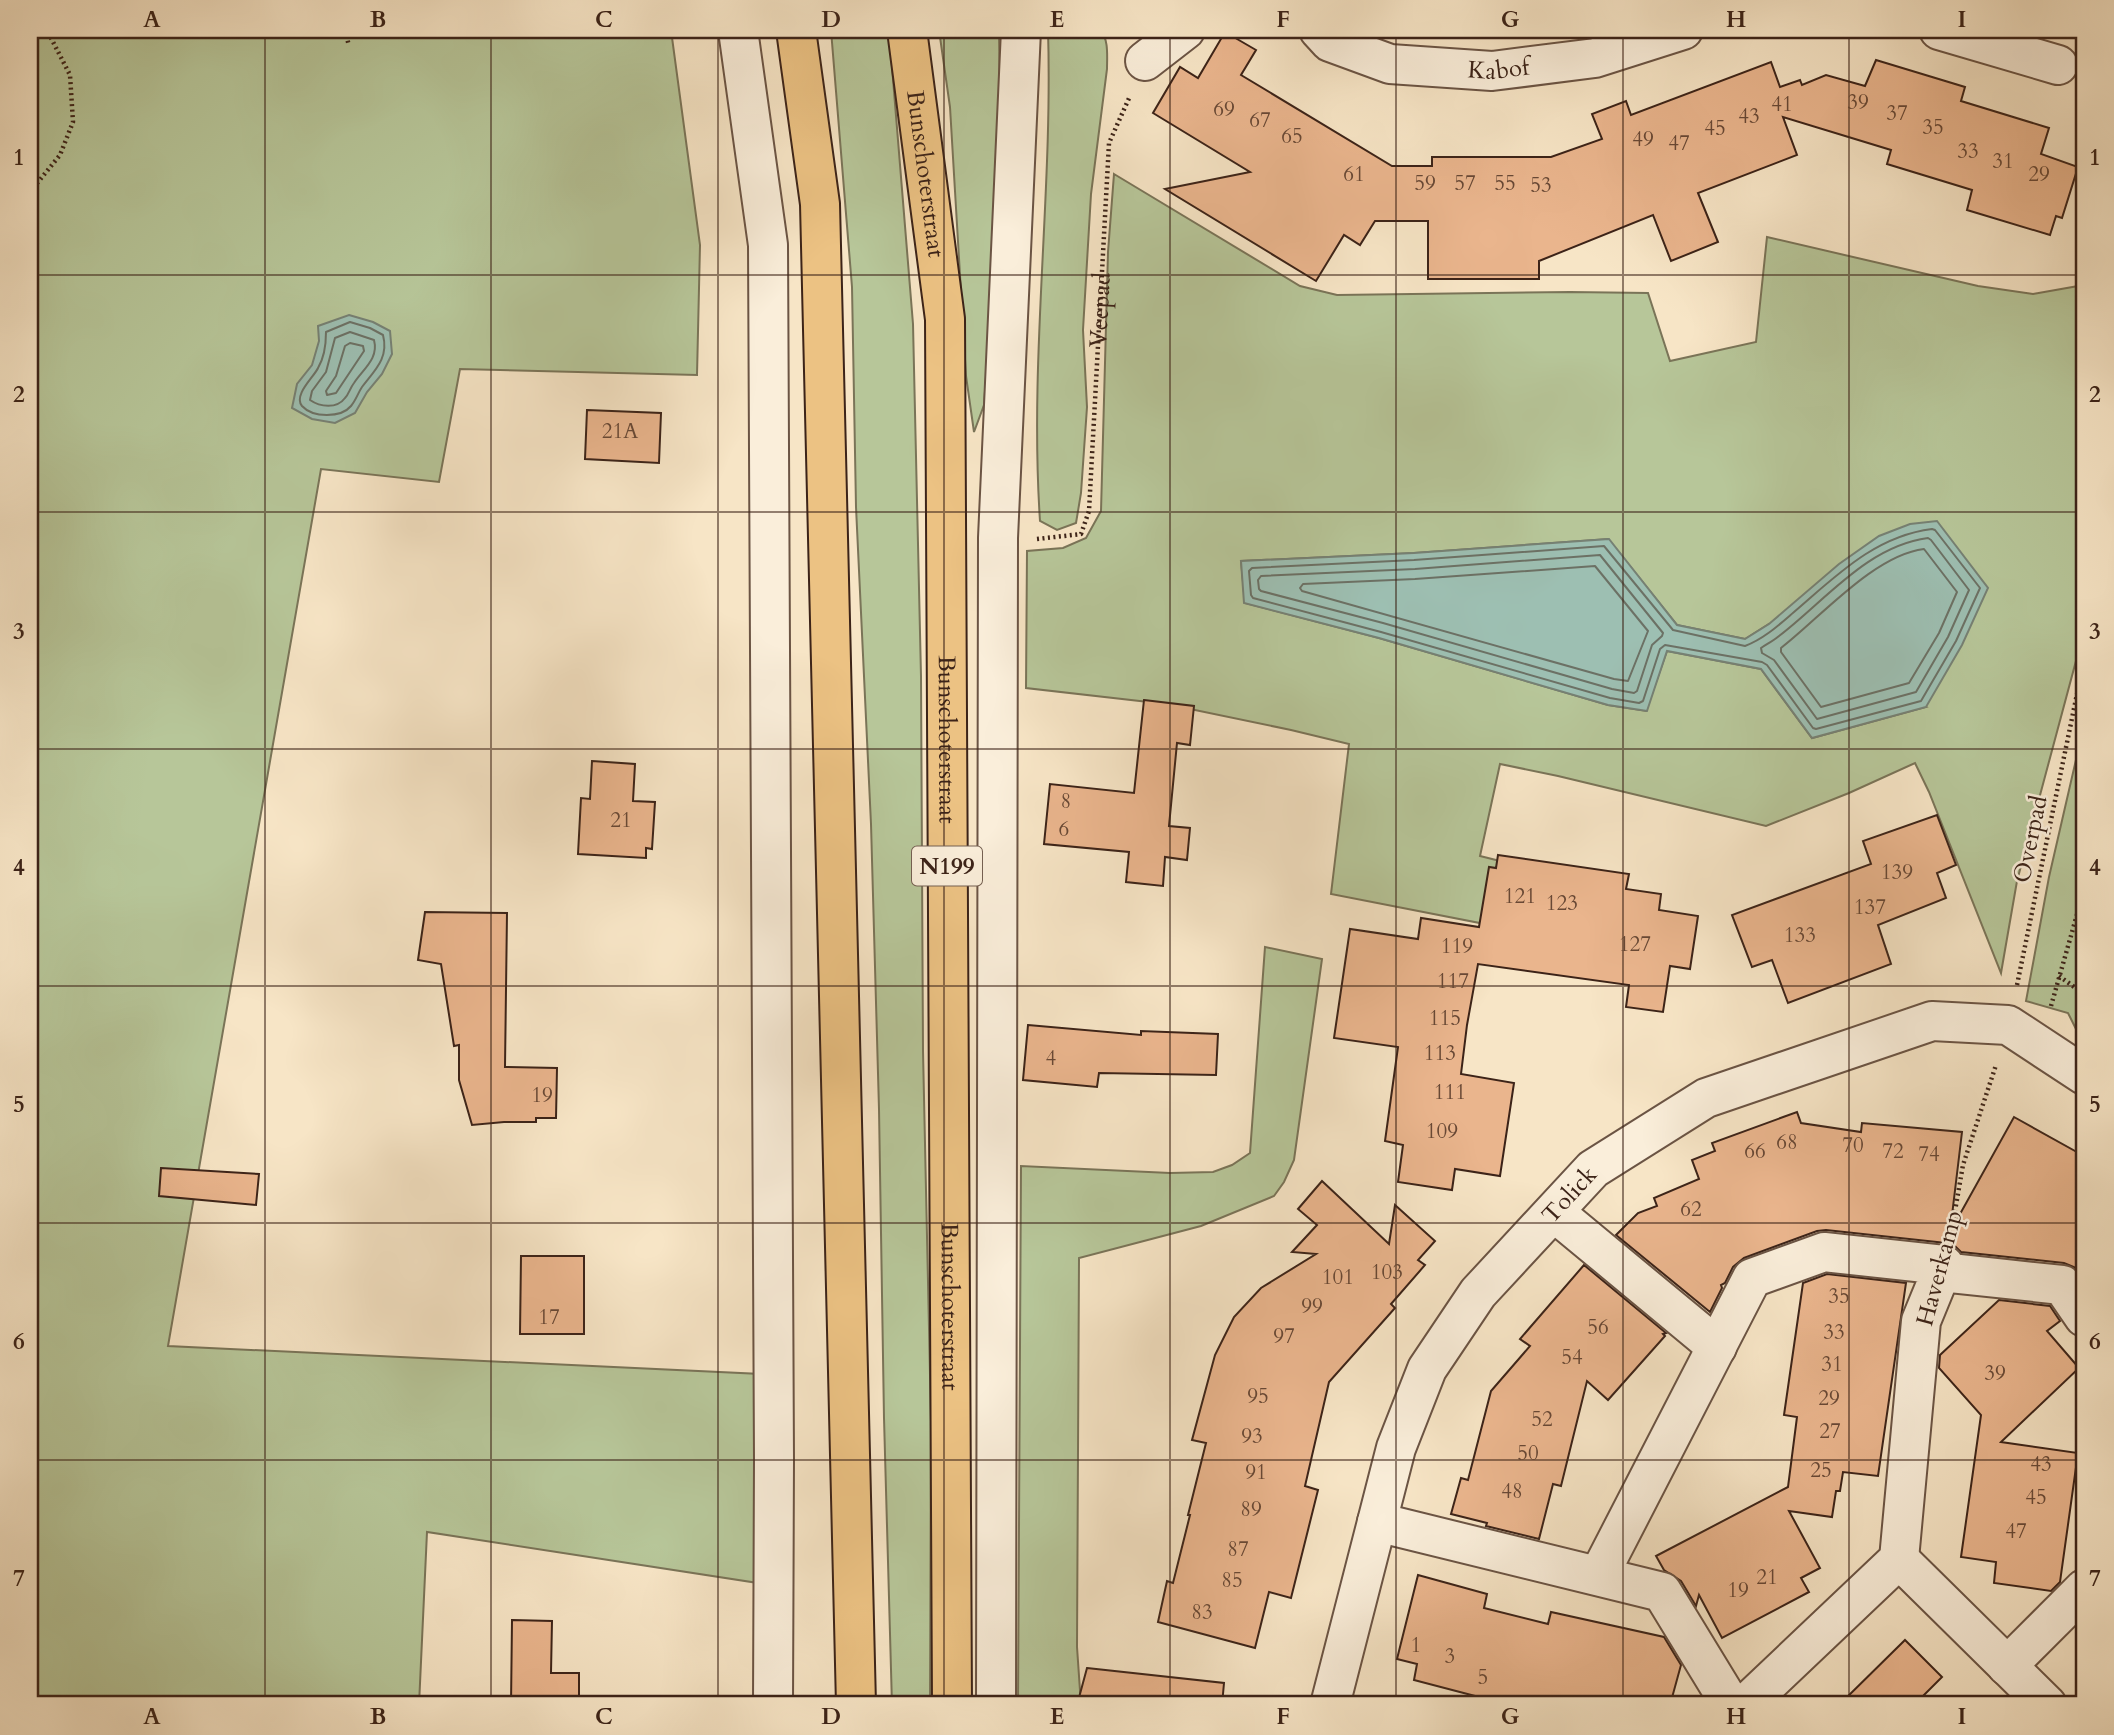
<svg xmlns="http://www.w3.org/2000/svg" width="2114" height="1735" font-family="Cardo,serif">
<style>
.green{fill:#b7c699;stroke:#7a7458;stroke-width:2;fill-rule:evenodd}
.water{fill:#9dbfb2;stroke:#768174;stroke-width:2}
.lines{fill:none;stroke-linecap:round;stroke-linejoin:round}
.shore{stroke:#6c7165;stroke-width:2}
.building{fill:#eab58d;stroke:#3c2318;stroke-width:2}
.minor-casing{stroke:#6b5444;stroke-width:42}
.major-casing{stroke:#3c2318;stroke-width:42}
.path{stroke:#3c2318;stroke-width:4.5;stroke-dasharray:2 3.5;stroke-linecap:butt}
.minor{stroke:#faeeda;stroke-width:38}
.major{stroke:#ecc283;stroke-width:38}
.grid{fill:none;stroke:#3c2318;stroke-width:2;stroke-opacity:0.55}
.labels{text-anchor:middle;stroke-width:5;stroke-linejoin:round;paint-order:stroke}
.number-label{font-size:21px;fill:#684835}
.shield{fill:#faeeda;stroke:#756052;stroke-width:2}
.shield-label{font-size:23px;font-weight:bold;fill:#3c2318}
.street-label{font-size:24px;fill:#3c2318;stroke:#faeeda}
.neatline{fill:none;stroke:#3c2318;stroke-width:2.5}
.grid-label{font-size:23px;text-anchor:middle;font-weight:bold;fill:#3c2318}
</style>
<rect width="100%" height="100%" fill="#f7e5c6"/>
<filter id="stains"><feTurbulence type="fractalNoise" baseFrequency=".00286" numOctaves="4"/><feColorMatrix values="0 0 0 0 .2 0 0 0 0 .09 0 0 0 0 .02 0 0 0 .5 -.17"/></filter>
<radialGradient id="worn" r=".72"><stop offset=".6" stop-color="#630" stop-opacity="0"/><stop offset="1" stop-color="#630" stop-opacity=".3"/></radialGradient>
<!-- green -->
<g class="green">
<path d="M30,30H671L700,245L697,375L460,369L439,482L321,469L168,1346L761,1374L758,1583L427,1532L419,1705H30Z"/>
<path d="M831,30H889L913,324L921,676L923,1051L931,1421L930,1705H892L884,1418L879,1109L871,824L856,507L852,287Z"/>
<path d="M939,30H999L1000,114L994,266L984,405L974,432L966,376L950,107Z"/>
<path d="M1048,30H1100C1109,39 1107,56 1107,69L1091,194L1083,330L1087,407L1081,493L1076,523L1057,530L1040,521C1029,357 1053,194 1048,30Z"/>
<path d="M1114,174L1300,286L1337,295L1570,292L1648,293L1670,361L1756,342L1767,237L1978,286L2033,294L2078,286L2084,280V631L2017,881L2001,973L1929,792L1915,763L1849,793L1766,826L1558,776L1500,764L1480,856L1508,863L1485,924L1331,894L1349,744L1291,730L1166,704L1026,688L1027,551L1063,548L1086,538L1101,511L1108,252ZM1608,539L1677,625L1745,639L1769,624L1926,707L1812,738L1761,669L1667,651L1646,711L1608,705L1379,638L1245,603L1241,561L1414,553Z"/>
<path d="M2084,725V1036L2077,1031L2068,1013L2026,1001L2049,877Z"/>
<path d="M1265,947L1322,959L1294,1160L1284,1182L1274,1196L1201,1226L1079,1258L1077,1647L1081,1705H1018L1021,1166L1170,1173L1213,1172L1232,1165L1250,1153Z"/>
</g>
<!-- water -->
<g class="water">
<path d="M349,315L373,322L390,331L392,354L382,374L367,392L355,413L335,423L312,419L292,408L297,384L312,365L319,341L318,326Z"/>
<path d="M1937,521L1988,588L1962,645L1926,707L1812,738L1761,669L1667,651L1647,711L1608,705L1379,638L1244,603L1241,561L1414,553L1609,539L1677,625L1745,639L1769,624L1839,564L1879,536L1910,524Z"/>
</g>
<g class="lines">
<!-- shore -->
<g class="shore">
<path d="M350,322L370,328L383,335C389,358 375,370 362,387C358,393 356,400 351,406C341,418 313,418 302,406C293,395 314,377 318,368C324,358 326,343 326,332Z"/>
<path d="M350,332L374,340C379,359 363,369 354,383C350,388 349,394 345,398C337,409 320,407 310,400L312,391L326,372L335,338Z"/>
<path d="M350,343L363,346L364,351L336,393L327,395L326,391L336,376L345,346Z"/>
<path d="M1932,529L1935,530L1980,588L1956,641L1921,701L1816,729L1813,728L1767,665L1762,662L1665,645L1660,649L1643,701L1639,703L1610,698L1381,632L1253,598L1251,595L1249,571L1252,568L1414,560L1604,546L1673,630L1745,646C1764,639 1780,624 1794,612C1836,576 1875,536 1932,529Z"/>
<path d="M1928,538L1931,540L1969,590L1948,637L1916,692L1817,719L1774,660L1762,653L1761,648C1767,644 1773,641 1779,636C1825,601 1867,546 1928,538Z"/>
<path d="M1924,549L1957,592L1939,633L1909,683L1821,707L1781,652V648C1820,618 1874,555 1924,549Z"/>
<path d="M1600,555L1663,633L1662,636L1652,645L1637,691L1634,693L1612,689L1383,623L1261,591L1259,589L1258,580L1261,576L1415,569Z"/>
<path d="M1595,566L1648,631L1628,681L1614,679L1302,591L1300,588L1303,584L1415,579Z"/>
</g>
</g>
<!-- building -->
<g class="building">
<path d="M1225,32L1256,50L1241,75L1392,166H1432V157H1551L1602,139L1592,114L1626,101L1631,115L1771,62L1780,87L1800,80L1802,85L1826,75L1865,86L1876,60L1965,87L1961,101L2049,128L2041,154L2078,167L2062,218L2056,216L2050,235L1967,210L1972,190L1887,164L1891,150L1783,117L1797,155L1698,193L1718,242L1671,261L1653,215L1539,261V279H1428V221H1375L1360,245L1344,235L1316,281L1165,189L1250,172L1153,113L1180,67L1198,78Z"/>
<path d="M587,410L661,413L659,463L585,459Z"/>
<path d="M1144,700L1194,706L1190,745L1177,743L1169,826L1190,828L1187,860L1165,857L1163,886L1126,882L1129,852L1044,844L1050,784L1134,793Z"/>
<path d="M592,761L635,764L633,801L655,802L652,849L646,848V858L578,854L581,798L590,799Z"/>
<path d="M1937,815L1956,865L1937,873L1946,898L1878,925L1891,964L1788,1003L1772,960L1752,967L1732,915L1871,864L1863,841Z"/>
<path d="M1498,855L1629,874L1626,889L1661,894L1659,910L1698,916L1690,969L1670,966L1663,1012L1626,1007L1629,985L1478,964L1467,1025L1461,1074L1514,1083L1500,1176L1455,1169L1452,1190L1398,1182L1403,1145L1385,1141L1398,1047L1334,1038L1350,929L1418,939L1421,918L1479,927L1489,867L1496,868Z"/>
<path d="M425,912L507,913L505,1067L557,1068L556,1118H536V1122H504L472,1125L459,1080V1045L454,1046L441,964L418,960Z"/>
<path d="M1028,1025L1141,1035V1031L1218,1034L1216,1075L1099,1073L1097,1087L1023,1080Z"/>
<path d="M1797,1112L1801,1123L1861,1132L1862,1123L1962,1132L1950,1232L2014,1117L2084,1156V1279L2074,1267L2064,1263L1961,1252L1955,1246L1946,1243L1826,1230L1817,1231L1744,1258L1733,1267L1725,1283L1721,1285L1722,1288L1710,1312L1616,1235L1638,1213L1657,1206L1654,1198L1699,1179L1692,1160L1715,1151L1712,1143Z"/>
<path d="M161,1168L259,1174L256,1205L159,1196Z"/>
<path d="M1322,1181L1389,1244L1395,1205L1435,1241L1418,1260L1425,1265L1391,1304L1395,1308L1329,1382L1305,1486L1318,1490L1291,1598L1269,1592L1255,1648L1158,1622L1167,1581L1173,1583L1190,1515H1188L1206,1443L1192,1440L1215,1355L1234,1317L1261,1288L1316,1254L1292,1252L1317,1225L1298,1209Z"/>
<path d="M521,1256H584V1334H520Z"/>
<path d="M1584,1265L1666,1333L1663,1334L1665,1336L1608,1400L1587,1381L1561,1486L1553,1484L1539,1539L1486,1526L1487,1523L1451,1514L1461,1478L1468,1480L1491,1391L1530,1346L1520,1339Z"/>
<path d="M1827,1274L1906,1283L1878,1476L1843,1472L1840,1491H1836L1832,1517L1789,1511L1820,1568L1801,1578L1809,1592L1722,1638L1699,1595L1696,1606L1681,1581L1664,1570L1656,1556L1788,1487L1797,1417L1784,1415L1803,1283Z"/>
<path d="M1999,1300L2050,1306L2060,1321L2047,1331L2079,1368L2001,1442L2078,1453L2060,1582L2051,1591L1994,1583L1996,1562L1961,1557L1981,1415L1939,1368L1940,1355Z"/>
<path d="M1418,1575L1487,1594L1484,1608L1548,1624L1551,1612L1664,1637L1681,1665L1670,1705H1477L1479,1697L1414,1680L1417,1664L1397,1659Z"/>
<path d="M512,1620L552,1621L551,1673H579V1705H511Z"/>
<path d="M1905,1640L1942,1677L1914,1705H1839Z"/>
<path d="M1087,1668L1224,1683L1222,1705H1077Z"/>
</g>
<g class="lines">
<!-- minor casing -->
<g class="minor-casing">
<g id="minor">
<path d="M738,30L768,245L774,1460L773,1705"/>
<path id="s2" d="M1319,30L1330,42L1390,64L1492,71L1595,58L1683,30"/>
<path d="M1939,30L2058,65"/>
<path d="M1145,61L1185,30"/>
<path d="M1554,1212L1717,1347"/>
<path d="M1941,1272L2062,1285L2084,1317"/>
<path d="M1377,1522L1662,1592L1731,1705"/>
<path d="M1899,1559L2047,1705"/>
<path d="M1599,1575L1752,1278L1824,1252L1944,1265L1921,1321L1899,1559L1745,1705"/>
<path d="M2007,1666L2084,1589"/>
<path d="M996,1705L998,538L1021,30"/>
<path id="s3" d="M1330,1705L1396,1448L1427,1369L1478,1293L1593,1169L1706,1098L1932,1021L2008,1025L2084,1075"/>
</g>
</g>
<!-- major casing -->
<g class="major-casing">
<g id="major">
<path d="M796,30L820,204L856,1705"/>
<path id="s4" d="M907,30L945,319L952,1705"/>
</g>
</g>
<!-- path -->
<g class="path">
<path d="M345,30L349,46"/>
<path d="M30,192L60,155L73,122L70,75L51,38L50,30"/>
<path id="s1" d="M1037,539L1081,534L1089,511L1109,143L1130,96"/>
<path d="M2059,976L2084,994"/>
<path d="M2017,985L2084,660"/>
<path d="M2051,1006L2084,890"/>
<path d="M1952,1228L1963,1165L1996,1065"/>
</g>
<!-- minor -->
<use href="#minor" class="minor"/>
<!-- major -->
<use href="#major" class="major"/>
</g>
<!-- grid -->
<path class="grid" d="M265,30V1705M491,30V1705M718,30V1705M944,30V1705M1170,30V1705M1396,30V1705M1623,30V1705M1849,30V1705M30,275H2084M30,512H2084M30,749H2084M30,986H2084M30,1223H2084M30,1460H2084"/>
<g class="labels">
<!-- number labels -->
<g class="number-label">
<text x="1858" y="109">39</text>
<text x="1782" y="111">41</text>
<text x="1224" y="116">69</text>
<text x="1897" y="120">37</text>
<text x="1749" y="123">43</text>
<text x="1260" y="127">67</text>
<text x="1933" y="134">35</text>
<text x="1715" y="135">45</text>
<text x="1292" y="143">65</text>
<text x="1643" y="146">49</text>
<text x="1679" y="150">47</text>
<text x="1968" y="158">33</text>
<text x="2003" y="168">31</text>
<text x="1354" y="181">61</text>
<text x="2039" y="181">29</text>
<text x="1425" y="190">59</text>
<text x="1465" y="190">57</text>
<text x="1505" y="190">55</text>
<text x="1541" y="192">53</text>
<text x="620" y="438">21A</text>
<text x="1066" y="808">8</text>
<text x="621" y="827">21</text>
<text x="1064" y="836">6</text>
<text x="1897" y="879">139</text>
<text x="1520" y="903">121</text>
<text x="1562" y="910">123</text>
<text x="1870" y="914">137</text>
<text x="1800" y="942">133</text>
<text x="1635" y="951">127</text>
<text x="1457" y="953">119</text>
<text x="1453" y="988">117</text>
<text x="1445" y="1025">115</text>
<text x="1440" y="1060">113</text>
<text x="1051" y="1065">4</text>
<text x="1450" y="1099">111</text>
<text x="542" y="1102">19</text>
<text x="1442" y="1138">109</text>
<text x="1787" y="1149">68</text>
<text x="1853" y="1152">70</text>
<text x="1755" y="1158">66</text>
<text x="1893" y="1158">72</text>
<text x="1929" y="1161">74</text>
<text x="1691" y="1216">62</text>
<text x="1387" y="1279">103</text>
<text x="1338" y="1284">101</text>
<text x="1839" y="1303">35</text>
<text x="1312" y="1313">99</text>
<text x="549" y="1324">17</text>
<text x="1598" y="1334">56</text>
<text x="1834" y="1339">33</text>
<text x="1284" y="1343">97</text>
<text x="1572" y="1364">54</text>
<text x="1832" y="1371">31</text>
<text x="1995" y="1380">39</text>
<text x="1258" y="1403">95</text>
<text x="1829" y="1405">29</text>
<text x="1542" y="1426">52</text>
<text x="1830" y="1438">27</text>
<text x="1252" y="1443">93</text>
<text x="1528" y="1460">50</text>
<text x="2041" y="1471">43</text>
<text x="1821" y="1477">25</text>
<text x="1256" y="1479">91</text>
<text x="1512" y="1498">48</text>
<text x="2036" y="1504">45</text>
<text x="1251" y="1516">89</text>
<text x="2016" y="1538">47</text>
<text x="1238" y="1556">87</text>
<text x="1767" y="1584">21</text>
<text x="1232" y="1587">85</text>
<text x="1738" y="1597">19</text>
<text x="1202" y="1619">83</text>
<text x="1416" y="1652">1</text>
<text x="1450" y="1663">3</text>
<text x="1483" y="1684">5</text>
</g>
<!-- shield labels -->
<rect class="shield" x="912" y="846.5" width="70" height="39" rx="5"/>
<g class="shield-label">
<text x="947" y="874">N199</text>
</g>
<!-- street labels -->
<g class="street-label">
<text dy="8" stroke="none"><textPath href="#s2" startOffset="189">Kabof</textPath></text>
<text dy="8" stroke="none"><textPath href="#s4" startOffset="145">Bunschoterstraat</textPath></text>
<text dy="8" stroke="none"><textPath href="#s1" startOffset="270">Veepad</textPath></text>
<text dy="8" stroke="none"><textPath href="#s4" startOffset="712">Bunschoterstraat</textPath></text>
<text transform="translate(2030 839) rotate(-78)" y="8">Overpad</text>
<text dy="8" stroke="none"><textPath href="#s3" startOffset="576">Tolick</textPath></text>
<text transform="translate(1939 1268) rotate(-75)" y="8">Haverkamp</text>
<text dy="8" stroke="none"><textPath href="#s4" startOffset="1279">Bunschoterstraat</textPath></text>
</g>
</g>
<!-- margin -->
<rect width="2114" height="1735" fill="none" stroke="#f7e5c6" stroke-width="77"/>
<rect x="38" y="38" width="2038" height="1658" class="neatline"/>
<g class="grid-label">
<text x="152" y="27">A</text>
<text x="378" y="27">B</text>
<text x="604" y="27">C</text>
<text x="831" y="27">D</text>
<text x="1057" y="27">E</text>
<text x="1283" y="27">F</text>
<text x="1510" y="27">G</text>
<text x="1736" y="27">H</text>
<text x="1962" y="27">I</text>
<text x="19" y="165">1</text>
<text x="2095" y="165">1</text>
<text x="19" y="402">2</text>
<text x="2095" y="402">2</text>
<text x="19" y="639">3</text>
<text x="2095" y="639">3</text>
<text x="19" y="875">4</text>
<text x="2095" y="875">4</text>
<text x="19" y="1112">5</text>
<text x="2095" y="1112">5</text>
<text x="19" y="1349">6</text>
<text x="2095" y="1349">6</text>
<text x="19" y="1586">7</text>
<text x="2095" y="1586">7</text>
<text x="152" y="1724">A</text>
<text x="378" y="1724">B</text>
<text x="604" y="1724">C</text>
<text x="831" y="1724">D</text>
<text x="1057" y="1724">E</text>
<text x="1283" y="1724">F</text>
<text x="1510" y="1724">G</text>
<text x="1736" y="1724">H</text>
<text x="1962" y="1724">I</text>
</g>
<rect width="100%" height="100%" filter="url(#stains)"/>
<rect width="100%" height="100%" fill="url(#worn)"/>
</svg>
